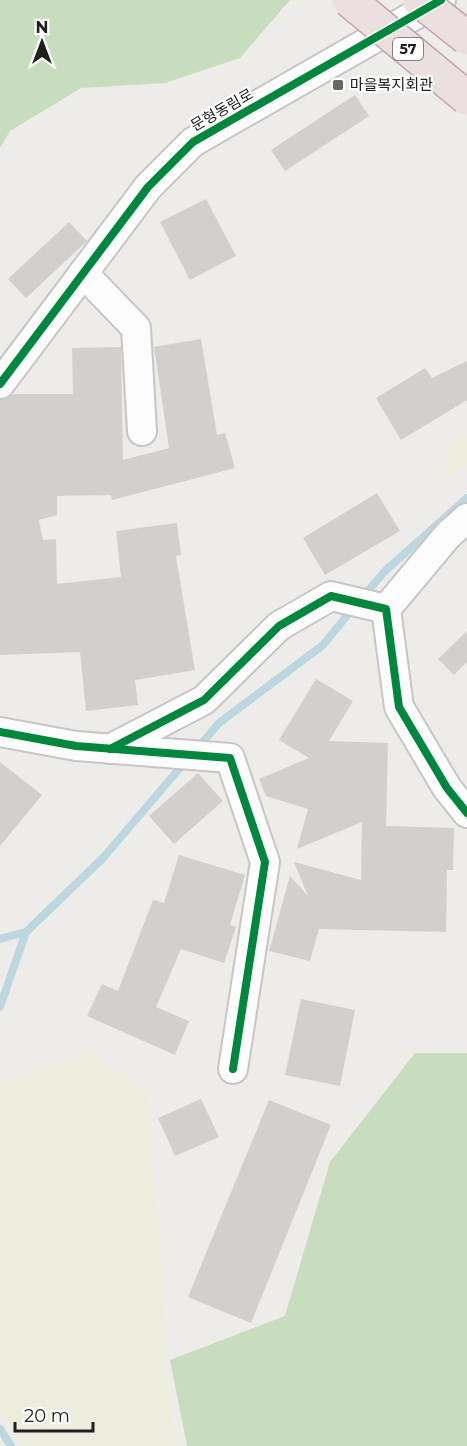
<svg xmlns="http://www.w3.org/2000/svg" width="467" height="1446" font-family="Montserrat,'Noto Sans KR',sans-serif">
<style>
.farmland{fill:#eceddc}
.forest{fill:#c8dcbe}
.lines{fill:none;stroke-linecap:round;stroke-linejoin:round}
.stream{stroke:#bdd7e0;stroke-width:8}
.building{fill:#d2d0ce}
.minor-casing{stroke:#c7c6c4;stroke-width:32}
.minor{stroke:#fcfcfc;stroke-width:28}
.highway-bridge-casing{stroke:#c3a0a8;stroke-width:36;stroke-linecap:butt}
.highway-bridge{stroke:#ebe0e0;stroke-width:33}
.cycleway-casing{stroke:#fff;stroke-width:11}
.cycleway{stroke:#00873e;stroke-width:8}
.poi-dot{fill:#686766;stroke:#fff;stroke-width:2}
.labels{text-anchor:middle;stroke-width:4.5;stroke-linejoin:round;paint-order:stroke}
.shield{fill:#fff;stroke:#636363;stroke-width:1.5}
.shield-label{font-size:14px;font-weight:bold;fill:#202020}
.poi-label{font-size:15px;fill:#202020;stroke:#fff;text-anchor:start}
.street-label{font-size:15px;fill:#202020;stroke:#fff}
</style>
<rect width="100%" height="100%" fill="#eeece8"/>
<!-- farmland -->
<g class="farmland">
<path d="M467,432V464L445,478L449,444Z"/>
<path d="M90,1052L148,1095L174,1446H22L0,1412V1084Z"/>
</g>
<!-- forest -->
<g class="forest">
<path d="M0,0H290L240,58L165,83L81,88L10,131L0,148Z"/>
<path d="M415,1053H467V1446H187L170,1360L285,1316L330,1162Z"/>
</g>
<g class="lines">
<!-- stream -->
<g class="stream">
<path d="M362,598L385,571L467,498"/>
<path d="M197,749L219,723L323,645L354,607"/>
<path d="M0,939L26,932L103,858L185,762"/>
<path d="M0,1007L26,932"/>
<path d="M0,1429L11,1446"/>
</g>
</g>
<!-- building -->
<g class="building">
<path d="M355,95L369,116L285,171L271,150Z"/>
<path d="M206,199L236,256L190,280L160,222Z"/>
<path d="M69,222L87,241L26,298L8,279Z"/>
<path d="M201,339L217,435L225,433L235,468L112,500L111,495L57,496V515L39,520L43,540L56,539L57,584L121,577L116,531L177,523L181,555L176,556L195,670L135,680L138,705L86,711L80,652L0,655V400L13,394H73L72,348L121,347L123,460L169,448L154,347Z"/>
<path d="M467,361V400L401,440L376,398L425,368L432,378Z"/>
<path d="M377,493L400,531L325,575L303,538Z"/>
<path d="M467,631V662L454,675L438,659Z"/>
<path d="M316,679L353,701L329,741L388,743L386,826L454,828L453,870H447L446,932L319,929L310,961L269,951L290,876L308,896L294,862L361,880L362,822L297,849L308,809L266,796L259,779L309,758L279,740Z"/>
<path d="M0,762L42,795L0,846Z"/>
<path d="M198,773L223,801L174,844L149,816Z"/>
<path d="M179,855L245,875L230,925L236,927L224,963L181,949L156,1007L189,1021L175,1055L87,1016L102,984L118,991L153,900L164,903Z"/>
<path d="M301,999L355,1010L340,1086L285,1075Z"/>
<path d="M201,1099L219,1137L175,1156L158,1118Z"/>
<path d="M269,1100L331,1125L251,1323L188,1297Z"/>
</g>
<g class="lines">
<!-- minor casing -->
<g class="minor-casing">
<g id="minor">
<path d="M83,273L136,328L142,431"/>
<path d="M0,384L148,187L193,142L441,0"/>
<path d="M386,609L448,535L467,518"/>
<path d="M0,732L76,746L230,758L265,862L233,1069"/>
<path d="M110,749L204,700L279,626L331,596L386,609L399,707L447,788L467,813"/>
</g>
</g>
<!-- minor -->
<use href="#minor" class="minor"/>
<!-- highway-bridge casing -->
<g class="highway-bridge-casing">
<g id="highway-bridge">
<path d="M349,0L467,98"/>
<path d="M419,0L467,38"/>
</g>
</g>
<!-- highway-bridge -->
<use href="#highway-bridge" class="highway-bridge"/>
<!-- cycleway casing -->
<g class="cycleway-casing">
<g id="cycleway">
<path d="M0,384L148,187L193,142L441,0"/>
<path d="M0,732L76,746L230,758L265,862L233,1069"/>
<path d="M110,749L204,700L279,626L331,596L386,609L399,707L447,788L467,813"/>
</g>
</g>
<!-- cycleway -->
<use href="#cycleway" class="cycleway"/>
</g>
<!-- markers -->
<rect class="poi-dot" x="332" y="79" width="12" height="12" rx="3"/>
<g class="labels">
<!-- shield labels -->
<rect class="shield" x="393" y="38" width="30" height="22" rx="4.5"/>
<g class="shield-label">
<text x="408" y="54">57</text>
</g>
<!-- poi labels -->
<g class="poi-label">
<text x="350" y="90">마을복지회관</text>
</g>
<!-- street labels -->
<g class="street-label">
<text transform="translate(222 110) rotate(-30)" y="5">문형동림로</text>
</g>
</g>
<!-- north arrow -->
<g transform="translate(42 42)" stroke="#ffffff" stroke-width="4.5" paint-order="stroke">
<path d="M0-4.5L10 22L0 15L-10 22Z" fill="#202020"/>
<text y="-9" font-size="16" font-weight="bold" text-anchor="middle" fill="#202020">N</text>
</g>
<!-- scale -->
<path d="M15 1422v9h78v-9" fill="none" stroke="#202020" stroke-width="3"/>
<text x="24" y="1422" font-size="18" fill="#202020" stroke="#ffffff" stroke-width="4.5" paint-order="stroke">20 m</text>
</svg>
